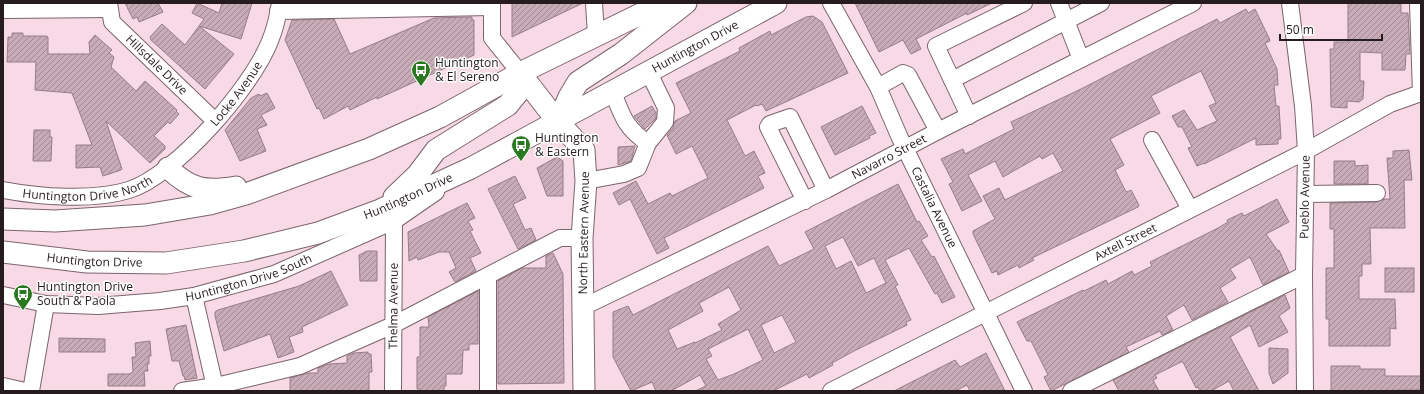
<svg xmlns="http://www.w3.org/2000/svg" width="1424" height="394" font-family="'Open Sans',sans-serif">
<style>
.building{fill:url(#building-hatch);stroke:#977d88;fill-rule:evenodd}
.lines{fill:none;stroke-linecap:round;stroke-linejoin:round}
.minor-casing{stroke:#7c636d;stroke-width:18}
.major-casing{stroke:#7c636d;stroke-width:23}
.minor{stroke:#fff;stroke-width:16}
.major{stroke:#fff;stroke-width:21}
.labels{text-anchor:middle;stroke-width:3;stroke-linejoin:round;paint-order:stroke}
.street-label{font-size:12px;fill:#261c20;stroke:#fff}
.poi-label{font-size:12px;fill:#261c20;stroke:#fff;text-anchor:start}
</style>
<defs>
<pattern id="building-hatch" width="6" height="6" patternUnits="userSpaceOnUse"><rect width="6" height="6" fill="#c7abb7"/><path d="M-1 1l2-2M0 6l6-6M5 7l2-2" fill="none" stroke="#a18a94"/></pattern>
</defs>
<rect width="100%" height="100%" fill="#f7dae6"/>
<!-- building -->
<g class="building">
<path d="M125,3H158L163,12L139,22L137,17L133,19Z"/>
<path d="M197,3L219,13L222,3H252L241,39L199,26L204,19L192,13Z"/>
<path d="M512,3H583L512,37Z"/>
<path d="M855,3H992L967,15V13L916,39L921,49L911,54L903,40L879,52Z"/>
<path d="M1348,3H1401V13H1408L1410,54H1406L1405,70H1382V53L1360,52V81H1364L1363,99L1359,102L1347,101V108L1331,107L1330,49H1334V42H1348Z"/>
<path d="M1246,9L1248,13L1255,9L1269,38L1270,41L1265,43L1277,69L1278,85H1274L1276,106H1279L1281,139H1278V144L1256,145V138L1204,164V163L1197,166L1188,148L1192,147L1182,127H1178L1172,116L1184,110L1197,130L1217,121L1209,106L1216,103L1201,71L1151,96L1160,113L1110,139L1124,165L1115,170L1125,190L1127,192L1131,190L1139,205L1138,207L1032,258L1034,260L1019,268L1018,265L998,275L997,271L992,273L973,234V231L995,219L983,196L999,188L1005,200L1063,171L1053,153L1042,159L1040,156L1003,177L995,161L968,175L982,201L962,211L949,184L953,182L941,159L963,149L965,154L1014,129L1011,122L1081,89L1217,19L1220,23Z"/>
<path d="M813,16L822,22L848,73L766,111L762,104L757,106L756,105L727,120L745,156L754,151L765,173L758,176L764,188L664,238L669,248L657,254L630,199L619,205L613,193L636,181L648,204L670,193L672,196L708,178L692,146L676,154L667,135L673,128L675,121L691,113L676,83L740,51L739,48L770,31L771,35L806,17Z"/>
<path d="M472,17V20H474V55L377,99V97L350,110L348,106L324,119L319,108L317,109L285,40L292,20L334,19L350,54L434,18Z"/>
<path d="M162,24L185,45L199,26L234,54L205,89L151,40L150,37Z"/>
<path d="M12,33H23V36H46L48,37V54H90L89,42L95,35L112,50L109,53L114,57L111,67L136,91L145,81L177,110L176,111L179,114L170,124L168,122L154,136L165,146V149L150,163L106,121L122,169L121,170L103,176L100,167L76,168V145H92L72,93L35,90L36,62H7L8,37H12Z"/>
<path d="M267,93L275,108L261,115L267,125L257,129L266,151L240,161L225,130L251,98L259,94L260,96Z"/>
<path d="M652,106L656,113V118L645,129L634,116Z"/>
<path d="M862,106L876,133L869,136L870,138L835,155L821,127Z"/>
<path d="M34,130H50V137H52L51,161H33Z"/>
<path d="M635,146L631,161L618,165V147Z"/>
<path d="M1409,150L1412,180H1404L1405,228H1370L1371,264H1362V276H1359V299H1395L1396,329L1390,328V346H1329V319H1326V268H1334V229H1330V203L1377,202L1384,199H1390L1387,158H1393V151Z"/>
<path d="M557,157L563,161V196H547L537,168Z"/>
<path d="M1334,161H1355V166L1368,165V184H1334Z"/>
<path d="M515,176L526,198L513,204L525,230L531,228L536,240L518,249L488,189Z"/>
<path d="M898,184L917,222L919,221L928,236L921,240L932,257L934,256L955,297L942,303L937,293L935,294L909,248L885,260L898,285L895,286L911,320L906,322L907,325L854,351L832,363L833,365L809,378L807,374L773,391H695L706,386L700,375L671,391H656L652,382L631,391L613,357V312L628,306L633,315L768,246L779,266L814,249L805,232ZM843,237L858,266L874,258L886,283L866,293L851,261L836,269L825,246ZM729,287L741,310L718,324L722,330L695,343V342L677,349L668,330L703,311L699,303ZM782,315L796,342L774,353L761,325ZM748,329L763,360L734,374L718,380L706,359L712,356L708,349Z"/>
<path d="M1277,199L1289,222L1266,234L1278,251L1279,250L1289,272L1263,285L1250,257L1230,269L1236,278L1220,288L1228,302L1192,320L1184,305L1166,316L1173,330L1162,335L1160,331L1126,347L1129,352L1051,391L1044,377L1048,375L1031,341H1027L1017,322L1083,290L1084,291L1106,280L1108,284L1132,271L1134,275L1152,266L1150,262L1218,228L1228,222L1227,220L1242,213L1244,216Z"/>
<path d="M467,203L475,218L468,221L473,230L470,231L481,253L470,258L476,271L455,282L449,272L456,268L449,252H439L418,260L417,257L409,261L408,232Z"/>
<path d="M367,251H377V281H360L359,255Z"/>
<path d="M553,253L563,274L564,383L498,384V281L522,268H546V256Z"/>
<rect x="1385" y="268" width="29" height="24"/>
<path d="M331,271L348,305L302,327L303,332L289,337L294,352L278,358L270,334L224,351L215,316V312L218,310L299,286Z"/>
<path d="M478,291V344H469V350H463L462,374H446V386H444V391H420V389H417V357H420V327H429L428,317Z"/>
<path d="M1285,295L1290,308L1279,316L1288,332L1259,347L1250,325L1230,337L1259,391H1234L1229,381L1211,391H1200L1198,387L1196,388L1183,362H1181L1155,375L1157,378L1153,380L1159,391H1119L1113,380Z"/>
<path d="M186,325L197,378L185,380L184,376H183L179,361H172L166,329Z"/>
<path d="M59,338L105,339V352H59Z"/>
<path d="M150,341L151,356H149V364H147L148,371H144L145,386H108V374H129L133,372L132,357H136L135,343Z"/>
<path d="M1269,348L1288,349V373L1273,384L1269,373Z"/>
<path d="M368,352V354H371L372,372H369V391H290V378L308,373H318V368L329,364L347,363V356L354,353Z"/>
<path d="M986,353L1005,391H970L967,385L955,391H894L955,360L960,367Z"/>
<path d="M1331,366H1360V369H1385V376H1421V390L1331,391Z"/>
</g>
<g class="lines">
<!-- minor casing -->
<g class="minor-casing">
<g id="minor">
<path id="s1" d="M109,3L112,22L215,121"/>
<path d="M492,3V38L520,73"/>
<path d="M594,3L596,36"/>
<path id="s2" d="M831,3L878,87L900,138L1024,391"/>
<path d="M1059,3L1081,59"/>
<path d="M1290,3L1303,106L1306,151L1304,275L1305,391"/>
<path d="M1418,3L1421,94"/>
<path d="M3,10L109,9"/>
<path d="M278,11L491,7"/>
<path d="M952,80L1101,3"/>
<path d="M878,87L903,73L908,75L938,131"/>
<path d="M613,92C622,116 626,129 648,143"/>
<path d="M969,116L936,46L1024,3"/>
<path d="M1152,140L1190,209"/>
<path d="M586,181L624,174L638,168L648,143L665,122L666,108L649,73"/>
<path id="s3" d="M3,190C40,197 93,201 129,190C176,175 252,87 270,41C275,29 278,16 280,3"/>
<path d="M1306,194L1377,193"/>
<path d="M805,201L768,127L770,124L790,117L826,190"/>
<path d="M488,276V391"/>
<path id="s4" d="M3,295L46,304L98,306L160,301L194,296L274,274L394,221L436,192"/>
<path d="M194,296L216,391"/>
<path id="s5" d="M583,307L826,190L938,131L1193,3"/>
<path d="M3,386L25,391"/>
<path d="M31,391L46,304"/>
<path d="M182,391L216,386L300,366L393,325L560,238H582"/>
<path id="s6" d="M393,391L394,221"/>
<path id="s7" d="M831,391L1306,151L1390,104L1421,93"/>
<path d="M1071,391L1304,275"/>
</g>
</g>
<!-- major casing -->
<g class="major-casing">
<g id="major">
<path d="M520,73L558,122L584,150L586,181L582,238L584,391"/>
<path d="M558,122L569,97L578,82L621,54L686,3"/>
<path d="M168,168C191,190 205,192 236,187"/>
<path d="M394,197L418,174L436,150L508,105L520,90V73"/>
<path d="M3,219L55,221L145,215L210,204L246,194L369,149L440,117L520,73L663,3"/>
<path id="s8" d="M3,252L87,262L166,263L244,251L318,233L380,210L471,168L776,3"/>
</g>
</g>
<!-- minor -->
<use href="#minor" class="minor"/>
<!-- major -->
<use href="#major" class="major"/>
</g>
<!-- icons -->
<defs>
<g id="bus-pin" transform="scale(1)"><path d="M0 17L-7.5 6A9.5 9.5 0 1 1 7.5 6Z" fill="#2a7820" stroke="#fff"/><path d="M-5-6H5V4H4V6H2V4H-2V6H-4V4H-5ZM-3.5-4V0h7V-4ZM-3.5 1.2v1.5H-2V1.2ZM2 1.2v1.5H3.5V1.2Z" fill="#fff"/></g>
</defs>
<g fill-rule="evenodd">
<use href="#bus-pin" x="421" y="70"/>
<use href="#bus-pin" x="521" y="145"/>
<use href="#bus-pin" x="23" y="294"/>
</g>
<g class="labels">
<!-- street labels -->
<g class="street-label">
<text dy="4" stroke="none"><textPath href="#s8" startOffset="740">Huntington Drive</textPath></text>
<text dy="4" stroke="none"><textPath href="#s1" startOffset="81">Hillsdale Drive</textPath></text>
<text dy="4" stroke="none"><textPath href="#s3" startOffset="273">Locke Avenue</textPath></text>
<text dy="4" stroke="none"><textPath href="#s5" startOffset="341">Navarro Street</textPath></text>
<text dy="4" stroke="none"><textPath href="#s3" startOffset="86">Huntington Drive North</textPath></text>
<text dy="4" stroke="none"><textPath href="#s8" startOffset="416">Huntington Drive</textPath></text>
<text transform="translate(1305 197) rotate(-89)" y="4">Pueblo Avenue</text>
<text dy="4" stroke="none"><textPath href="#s2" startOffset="229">Castalia Avenue</textPath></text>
<text transform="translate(584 233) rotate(-89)" y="4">North Eastern Avenue</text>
<text dy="4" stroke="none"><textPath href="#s7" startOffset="330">Axtell Street</textPath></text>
<text dy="4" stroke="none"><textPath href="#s8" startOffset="92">Huntington Drive</textPath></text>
<text dy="4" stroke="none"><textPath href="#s4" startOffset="250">Huntington Drive South</textPath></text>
<text dy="4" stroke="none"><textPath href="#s6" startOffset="85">Thelma Avenue</textPath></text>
</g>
<!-- poi labels -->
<g class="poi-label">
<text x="435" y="67">Huntington<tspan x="435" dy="14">&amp; El Sereno</tspan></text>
<text x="535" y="142">Huntington<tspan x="535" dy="14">&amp; Eastern</tspan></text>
<text x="37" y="291">Huntington Drive<tspan x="37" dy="14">South &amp; Paola</tspan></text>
</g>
</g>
<!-- border -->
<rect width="1424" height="394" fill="none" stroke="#261c20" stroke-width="8"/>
<!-- scale -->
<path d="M1280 34v6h102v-6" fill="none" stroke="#261c20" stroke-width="2"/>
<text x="1286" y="34" font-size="12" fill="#261c20" stroke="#ffffff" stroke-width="3" paint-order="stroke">50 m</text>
</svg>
